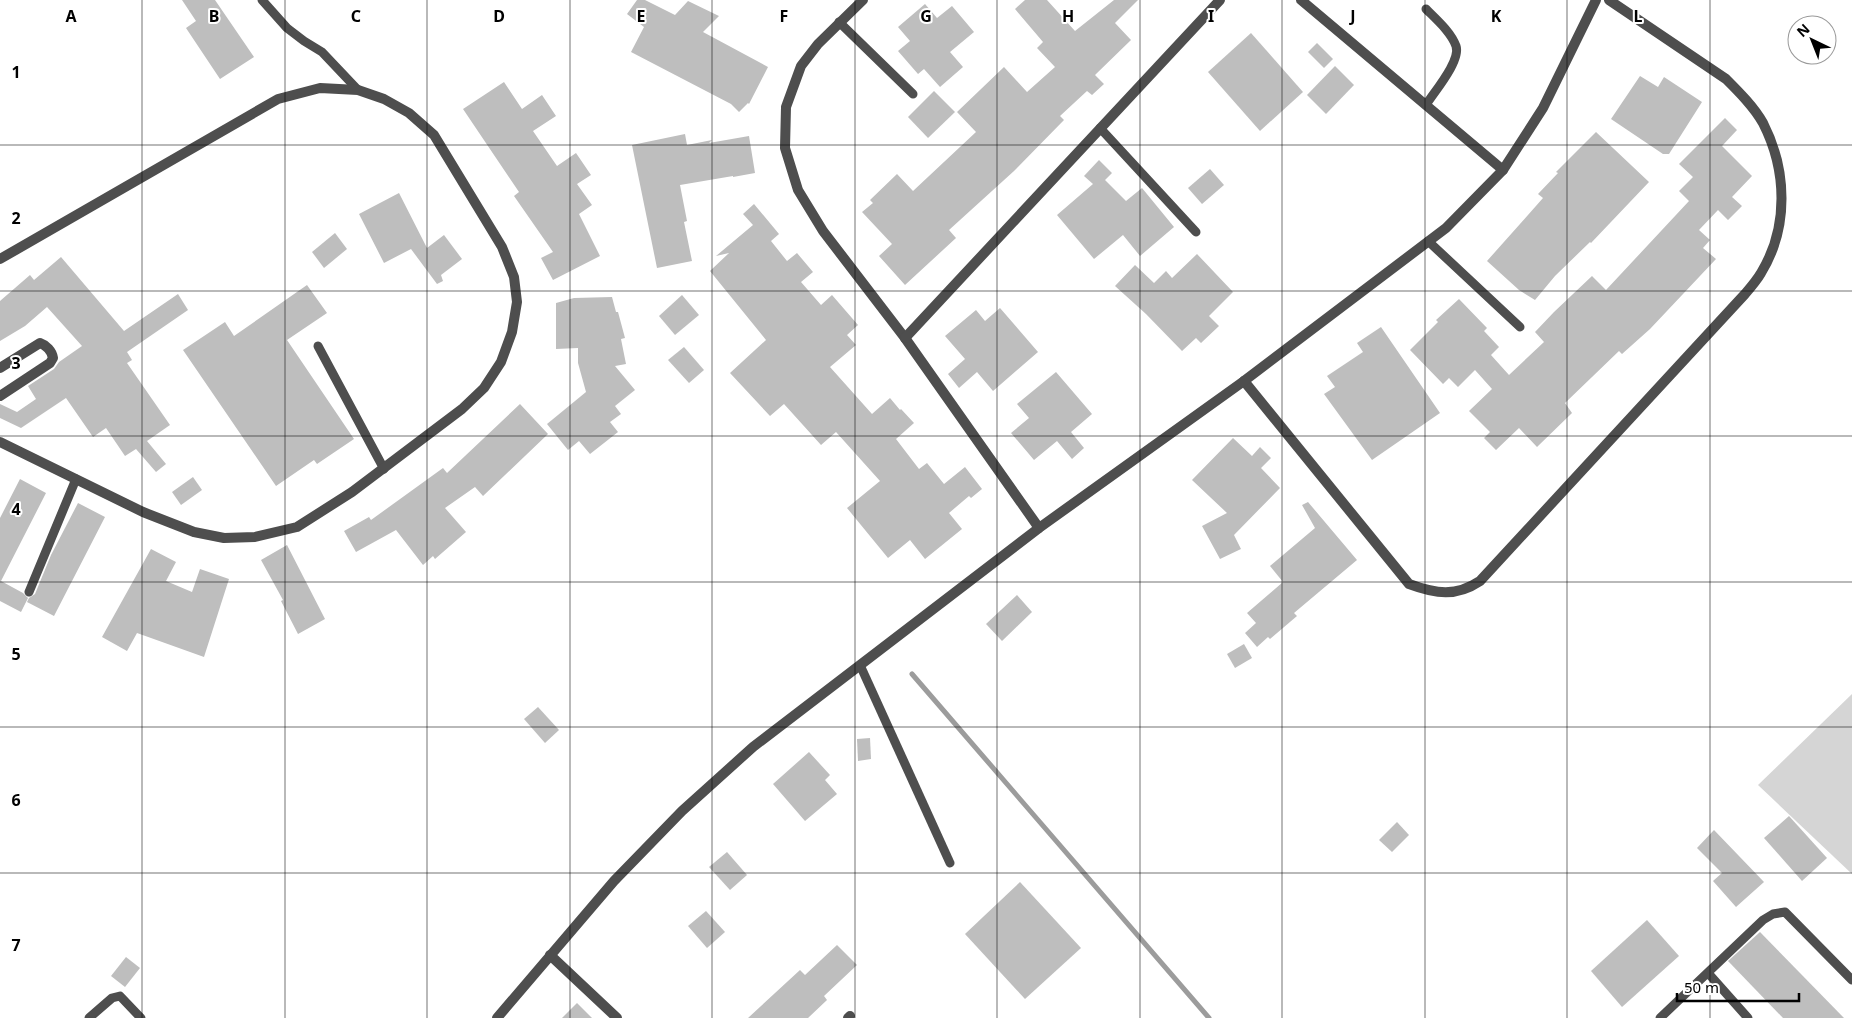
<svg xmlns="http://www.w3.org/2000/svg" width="1852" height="1018" font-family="'Noto Sans',sans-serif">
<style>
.green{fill:#d5d5d5}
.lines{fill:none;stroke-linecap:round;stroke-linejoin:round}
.stream{stroke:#9c9c9c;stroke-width:5}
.building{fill:#bebebe}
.lane{stroke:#4e4e4e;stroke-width:9}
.street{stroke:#4e4e4e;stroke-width:10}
.grid{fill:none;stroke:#000;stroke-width:1;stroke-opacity:0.55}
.grid-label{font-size:16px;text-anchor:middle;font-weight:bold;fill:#000;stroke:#fff;stroke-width:4;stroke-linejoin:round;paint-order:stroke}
</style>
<rect width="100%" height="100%" fill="#fff"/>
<!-- green -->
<path class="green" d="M1852,694V874L1758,785Z"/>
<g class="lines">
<!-- stream -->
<path class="stream" d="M912,674L1209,1018"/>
</g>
<!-- building -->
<g class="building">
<path d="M182,0H215L254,57L220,79L186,28L196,21Z"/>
<path d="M637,0H645L675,15L688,1L719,16L703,32L768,67L749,104L748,103L739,112L731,104L631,52L644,27L627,14Z"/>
<path d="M1025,0H1047L1075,31L1114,0H1138L1115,23L1131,40L1095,75L1104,84L1092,95L1087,91L1060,116L1064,120L1014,171L949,230L956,238L905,285L879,256L892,244L862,212L873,203L870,200L897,174L913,191L976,132L957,112L1004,67L1027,92L1055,67L1037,48L1043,42L1015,9Z"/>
<path d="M925,4L937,18L952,6L974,32L950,52L963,67L940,87L924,69L918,74L898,51L910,41L898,27Z"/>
<path d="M1251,33L1303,92L1260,131L1208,72Z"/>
<path d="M1317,43L1333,59L1324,68L1308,52Z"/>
<path d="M1335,66L1354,85L1326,114L1307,95Z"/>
<path d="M1640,76L1658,87L1664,77L1702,102L1669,154H1663L1611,119Z"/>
<path d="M504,82L522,109L542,95L556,116L533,131L557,166L576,153L591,175L577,184L592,205L579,214L600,256L553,280L541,258L553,252L514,196L519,192L463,109Z"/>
<path d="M934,91L955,112L928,138L908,117Z"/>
<path d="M1725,118L1737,130L1722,146L1752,176L1732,197L1742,206L1728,220L1718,210L1699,230L1710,240L1703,248L1716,259L1650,329L1622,354L1619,351L1565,403L1572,413L1537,447L1519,428L1496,450L1484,438L1490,432L1469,411L1492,389L1475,370L1458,387L1449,378L1443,384L1410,350L1438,322L1436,320L1459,299L1487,328L1484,331L1499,347L1491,355L1509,375L1544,342L1535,332L1554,312L1592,276L1606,290L1689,201L1679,191L1693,177L1679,164Z"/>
<path d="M1596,132L1649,182L1591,243L1590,242L1555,276L1535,300L1519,290L1487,261L1543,198L1538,194L1558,173L1556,172Z"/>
<path d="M685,134L687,145L712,140L709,143L749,136L755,173L733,177V176L680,185L687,221L684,222L692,261L657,268L632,145Z"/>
<path d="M1099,160L1112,173L1105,180L1126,201L1142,188L1174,227L1140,256L1123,235L1094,259L1057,215L1093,184L1084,176Z"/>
<path d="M1210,169L1224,185L1202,204L1188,188Z"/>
<path d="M399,193L427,248L444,235L462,259L441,275L443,281L437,284L411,249L384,263L359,214Z"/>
<path d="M754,204L779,234L771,241L787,261L797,253L813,272L801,282L821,305L832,295L858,325L847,335L856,345L830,367L872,414L890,398L900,410L901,409L914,423L896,439L919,469L927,463L944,484L965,467L982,489L971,498L969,496L949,513L962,529L925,559L910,540L888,558L847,508L880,481L836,432L821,445L784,404L770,416L730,373L766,340L710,271L729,253L716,256L753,225L743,214Z"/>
<path d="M335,233L347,249L324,268L312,252Z"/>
<path d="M1197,254L1233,292L1209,316L1219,326L1201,343L1196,338L1182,351L1146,314L1115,286L1135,265L1154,283L1166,271L1172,278Z"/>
<path d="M61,257L124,331L178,294L188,310L127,352L132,360L127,363L170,425L147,441L166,464L156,472L136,449L125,456L106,428L93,437L66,398L21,428L0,418V404L17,412L36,399L28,386L54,369L59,362L82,346L47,307L25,326L0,341V301L30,275L34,280Z"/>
<path d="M307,285L327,313L287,340L354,439L317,464L314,460L276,486L183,350L225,322L234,336Z"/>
<path d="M682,295L699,315L675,335L659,316Z"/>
<path d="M612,297L616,312H618L625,338L621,339L626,364L615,366L635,390L615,406L621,414L610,422L618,432L590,454L579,441L568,450L547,424L586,392L578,363V348L556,349V303L574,298Z"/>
<path d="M1000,308L1038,352L993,391L977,372L959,388L948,374L965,359L945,336L976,310L985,321Z"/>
<path d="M1381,327L1440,413L1372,460L1324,394L1335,387L1327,376L1363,352L1357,343Z"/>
<path d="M684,347L704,370L689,383L668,360Z"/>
<path d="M1056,372L1092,414L1071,432L1084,448L1072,459L1057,441L1034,460L1011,433L1029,418L1017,404Z"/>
<path d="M520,404L548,434L483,496L475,487L445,508L466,532L435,559L433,556L423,565L396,530L356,552L344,531L369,517L371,520L443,468L447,473Z"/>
<path d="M1233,438L1252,456L1260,447L1271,458L1261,468L1280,488L1234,535L1241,549L1220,559L1202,526L1227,513L1192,480Z"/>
<path d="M193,477L202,490L181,505L172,492Z"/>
<path d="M20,479L46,493L1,581L23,593L28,598L21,612L0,601V518Z"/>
<path d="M1308,502L1357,560L1294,613L1297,616L1270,639L1268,637L1257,647L1245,633L1256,623L1247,613L1283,582L1270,566L1315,528L1302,505Z"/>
<path d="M78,503L105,517L54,616L27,602L29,598L35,594L51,555Z"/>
<path d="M287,545L325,619L298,634L281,601L283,600L261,560Z"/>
<path d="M151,549L176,562L166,581L192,592L200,569L229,579L204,657L137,633L127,651L102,637Z"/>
<path d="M1017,595L1032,612L1002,641L986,624Z"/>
<path d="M1244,644L1252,658L1235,668L1227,654Z"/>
<path d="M538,707L559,730L545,743L524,719Z"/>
<path d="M870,738L871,759L858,761L857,739Z"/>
<path d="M809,752L830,775L825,780L837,794L805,821L773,784Z"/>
<path d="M1789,816L1827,858L1802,881L1764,838Z"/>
<path d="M1397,822L1409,835L1392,852L1379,840Z"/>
<path d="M1714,830L1764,882L1736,907L1713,881L1722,873L1697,848Z"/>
<path d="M727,852L747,875L730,890L709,867Z"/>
<path d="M1020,882L1081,948L1025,999L965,934Z"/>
<path d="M706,911L725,932L707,948L688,926Z"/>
<path d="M1647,920L1679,956L1622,1007L1591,971Z"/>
<path d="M1760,932L1844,1018H1783L1728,961Z"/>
<path d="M837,945L857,965L824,996L827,1000L808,1018H748L800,970L805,975Z"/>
<path d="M126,957L140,968L125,987L111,976Z"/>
<path d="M577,1003L592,1018H562Z"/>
</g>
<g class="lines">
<!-- lane -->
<g class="lane">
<path d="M262,0L287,28L304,41L322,52L358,90"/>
<path d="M839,22L913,94"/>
<path d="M1426,105C1434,92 1461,61 1456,46C1451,32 1436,19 1426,9"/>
<path d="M1100,128L1196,232"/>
<path d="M1428,241L1520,327"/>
<path d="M318,346L384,469"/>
<path d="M29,592L76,479"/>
<path d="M860,665L950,863"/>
<path d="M1708,973L1748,1018"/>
<path d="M89,1018L112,998L120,996L141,1018"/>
<path d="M1660,1018L1763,920L1773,914L1785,912L1852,980"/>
</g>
<!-- street -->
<g class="street">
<path d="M863,0L818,44L801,66L786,107L785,148L798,190L823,231L905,338L1039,528"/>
<path d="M1301,0L1503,170"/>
<path d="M0,259L278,99L320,88L358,90L384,99L409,113L434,135L502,247L514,277L517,302L512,332L501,362L484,388L462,409L352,492L297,527L255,537L224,538L194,532L143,512L0,442"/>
<path d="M905,338L1220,0"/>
<path d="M0,368L40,343C46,345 52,351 53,358L50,363L0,396"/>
<path d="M1244,381L1409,584C1436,594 1456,597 1480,581L1745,294C1751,287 1757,280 1761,273C1789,227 1787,170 1763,123C1754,107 1739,92 1726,79L1609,0"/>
<path d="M550,955L617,1018"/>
<path d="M497,1018L614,881L682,811L753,747L1039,528L1244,381L1446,228L1503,170L1543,108L1596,0"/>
<path d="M848,1018L850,1016"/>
</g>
</g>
<!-- grid -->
<path class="grid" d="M142,0V1018M285,0V1018M427,0V1018M570,0V1018M712,0V1018M855,0V1018M997,0V1018M1140,0V1018M1282,0V1018M1425,0V1018M1567,0V1018M1710,0V1018M0,145H1852M0,291H1852M0,436H1852M0,582H1852M0,727H1852M0,873H1852"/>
<g class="grid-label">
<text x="71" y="22">A</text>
<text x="214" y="22">B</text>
<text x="356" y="22">C</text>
<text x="499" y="22">D</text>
<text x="641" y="22">E</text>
<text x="784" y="22">F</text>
<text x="926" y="22">G</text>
<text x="1068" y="22">H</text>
<text x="1211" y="22">I</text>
<text x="1353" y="22">J</text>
<text x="1496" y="22">K</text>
<text x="1638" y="22">L</text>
<text x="16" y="78">1</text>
<text x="16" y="224">2</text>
<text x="16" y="369">3</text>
<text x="16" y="515">4</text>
<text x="16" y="660">5</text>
<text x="16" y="806">6</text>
<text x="16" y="951">7</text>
</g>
<!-- north arrow -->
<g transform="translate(1812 40) rotate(317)"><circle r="24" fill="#ffffff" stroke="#999999"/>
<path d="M0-4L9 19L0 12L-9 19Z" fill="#000000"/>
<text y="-8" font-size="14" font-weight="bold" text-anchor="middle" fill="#000000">N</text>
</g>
<!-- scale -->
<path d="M1677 993v8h122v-8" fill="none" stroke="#000000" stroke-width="2.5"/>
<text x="1684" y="993" font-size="15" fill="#000000" stroke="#ffffff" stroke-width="4" paint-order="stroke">50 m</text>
</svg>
